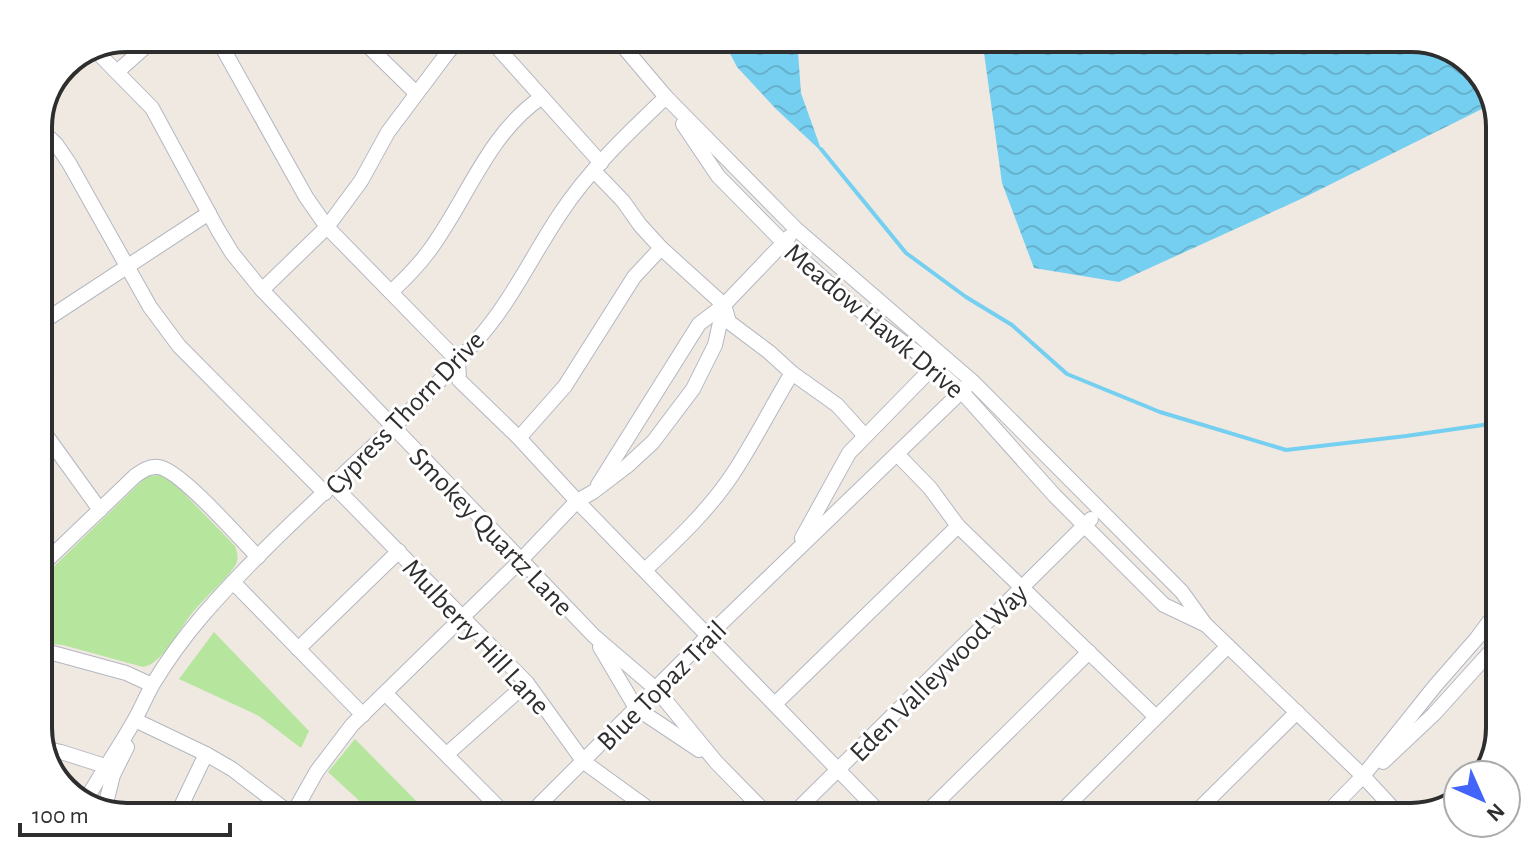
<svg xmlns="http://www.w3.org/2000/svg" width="1538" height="855" font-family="'Alegreya Sans',sans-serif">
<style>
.park{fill:#b6e59e}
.water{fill:url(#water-waves)}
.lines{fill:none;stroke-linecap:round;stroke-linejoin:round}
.stream{stroke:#75cff0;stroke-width:4}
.minor-casing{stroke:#b4b7c1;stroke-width:16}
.minor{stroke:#fff;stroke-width:14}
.labels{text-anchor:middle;stroke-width:6;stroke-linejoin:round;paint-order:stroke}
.street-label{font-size:28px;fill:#2e2e2e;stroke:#fff}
.rim{fill:none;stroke:#2e2e2e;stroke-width:4}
</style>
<defs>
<pattern id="water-waves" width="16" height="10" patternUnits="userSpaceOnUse" patternTransform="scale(2)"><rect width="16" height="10" fill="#75cff0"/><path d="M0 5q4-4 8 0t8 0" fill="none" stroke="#66b2ce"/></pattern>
</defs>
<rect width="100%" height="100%" fill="#efe9e1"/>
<!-- park -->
<g class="park">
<path d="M162,475L169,478L235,546C237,552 239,557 236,564C229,577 204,598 193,612C180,627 163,664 143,667L63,645L51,644L38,640V582L147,476Z"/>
<path d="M214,632L309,731L301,748L259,716L179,679Z"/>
<path d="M355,739L432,817H377L328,772Z"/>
</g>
<!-- water -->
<g class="water">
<path d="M722,38H793L798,52L801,93L822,152L776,109L737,67Z"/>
<path d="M982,38H1411L1455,50L1488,82L1494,103L1303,198L1119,282L1034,268L1002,183Z"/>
</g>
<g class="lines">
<!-- stream -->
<path class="stream" d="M821,149L906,253L966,297L1012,325L1067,374L1160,412L1286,450L1406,436L1483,425L1500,417"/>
<!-- minor casing -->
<g class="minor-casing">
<g id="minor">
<path d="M214,38L221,45L306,197L327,227L458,361L459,380L519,438L577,501L884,817"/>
<path d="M360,38L416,93"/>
<path d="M489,38L601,163"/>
<path d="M616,38L666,97L796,229L972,381L1182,592L1205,624L1363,776L1401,817"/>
<path d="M96,51L152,108L218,230L232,253L262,290L594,636L656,689L716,762L770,817"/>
<path d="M117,72L155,38"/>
<path d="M683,124L718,176L783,242L853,305L924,358L962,392L1055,496L1164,605L1204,624"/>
<path d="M38,127L56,144L69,163L150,307L179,346L325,493"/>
<path d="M594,171L623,201L640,225L661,248L724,305L729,322L769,352L792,373L837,405L865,436"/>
<path d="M262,290L327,227L361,181L388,132L448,52L461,38"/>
<path d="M391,292C405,279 418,266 429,251C467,200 488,133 542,97"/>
<path d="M38,325L209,213"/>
<path d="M38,424L100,510"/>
<path d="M519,438L565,386L634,277L661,248"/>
<path d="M897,454L930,488L958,526L1156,717"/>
<path d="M333,485L527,683L584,762L646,807L657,817"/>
<path d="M598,485L699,324L724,305L789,237"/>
<path d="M802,538L849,453L940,360"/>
<path d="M38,569L135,476C142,471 149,466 158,467C180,469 240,539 258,557"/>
<path d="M645,570C678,539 712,507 736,469C756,438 773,404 792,373"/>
<path d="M233,582L363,715"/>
<path d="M600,647L636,708L699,750"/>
<path d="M38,649L126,673L152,685"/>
<path d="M298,649L399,551"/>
<path d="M386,694L508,817"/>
<path d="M775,704L958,526"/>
<path d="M135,720L206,754L232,769L295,817"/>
<path d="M43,748L61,752L105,766"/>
<path d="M447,754L527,683"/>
<path d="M1383,762L1434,714L1500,641"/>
<path d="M1454,805L1458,802"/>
<path d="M85,806L90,793C104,769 120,746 134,721C141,709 146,696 153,684C168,659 185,636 203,615C288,517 392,438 477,340C511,302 532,256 560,214C589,170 628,133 666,97"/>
<path d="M104,811L113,775L127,747"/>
<path d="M178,817L183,802L206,754"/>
<path d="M291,817L317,771L352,725L521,560L577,501L593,492L627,466L653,442L693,389L715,345L724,305"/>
<path d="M527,817L708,636L967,386"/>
<path d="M790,817L1091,519"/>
<path d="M922,817L1089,652"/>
<path d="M1056,817L1228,646"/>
<path d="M1191,817L1297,712"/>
<path d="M1323,817L1363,776L1435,686L1477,638L1500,607"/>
</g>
</g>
<!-- minor -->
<use href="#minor" class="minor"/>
</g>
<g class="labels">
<!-- street labels -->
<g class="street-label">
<text transform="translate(875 320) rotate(40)" y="10">Meadow Hawk Drive</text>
<text transform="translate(404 412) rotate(-46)" y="10">Cypress Thorn Drive</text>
<text transform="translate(492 531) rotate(46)" y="10">Smokey Quartz Lane</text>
<text transform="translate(477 636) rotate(47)" y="10">Mulberry Hill Lane</text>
<text transform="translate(938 672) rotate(-45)" y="10">Eden Valleywood Way</text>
<text transform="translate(661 685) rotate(-45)" y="10">Blue Topaz Trail</text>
</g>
</g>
<!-- crop -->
<path d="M0 0H1538V855H0ZM127 52H1411A75 75 0 0 1 1486 127V728A75 75 0 0 1 1411 803H127A75 75 0 0 1 52 728V127A75 75 0 0 1 127 52Z" fill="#fff" fill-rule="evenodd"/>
<path class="rim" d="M127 52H1411A75 75 0 0 1 1486 127V728A75 75 0 0 1 1411 803H127A75 75 0 0 1 52 728V127A75 75 0 0 1 127 52Z"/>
<!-- north arrow -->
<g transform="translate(1482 799) rotate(135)"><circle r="38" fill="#ffffff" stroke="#ababab" stroke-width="2"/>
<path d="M0-6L14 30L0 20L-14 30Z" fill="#4264fb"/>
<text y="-12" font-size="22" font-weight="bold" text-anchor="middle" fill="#2e2e2e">N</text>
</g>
<!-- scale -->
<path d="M20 823v12h210v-12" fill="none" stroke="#2e2e2e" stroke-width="4"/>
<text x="32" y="823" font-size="24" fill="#2e2e2e" stroke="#ffffff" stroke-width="6" paint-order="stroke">100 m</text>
</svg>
